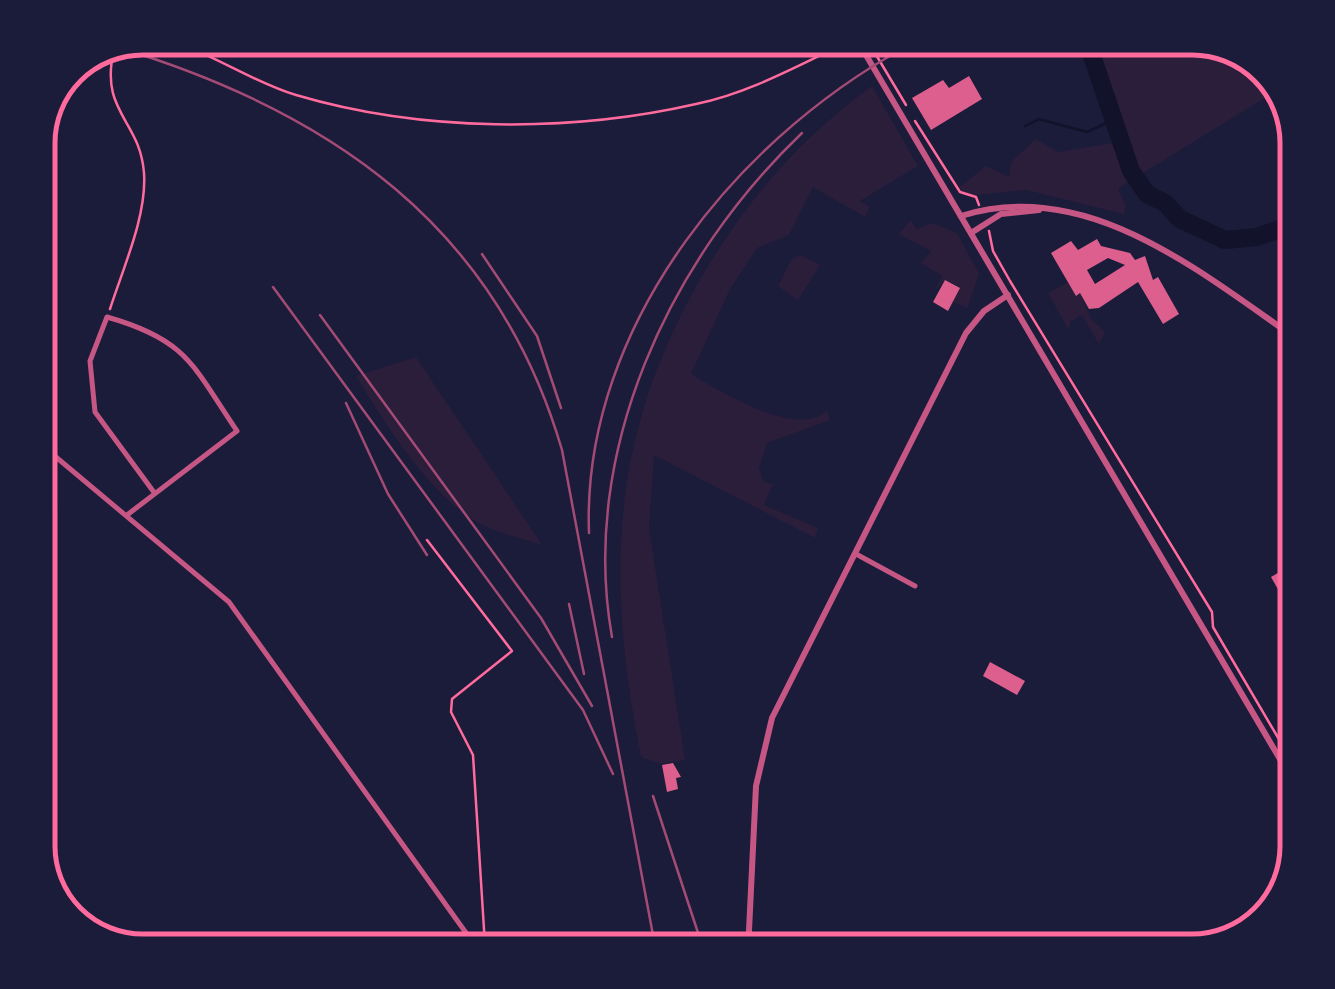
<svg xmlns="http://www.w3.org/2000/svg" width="1335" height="989" font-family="'Exo 2',sans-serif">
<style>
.green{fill:#2a1e3b}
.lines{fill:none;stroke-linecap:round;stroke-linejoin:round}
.stream{stroke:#12122b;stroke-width:2.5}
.river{stroke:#12122b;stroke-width:18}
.building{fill:#dd5f8e;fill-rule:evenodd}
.path{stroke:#ff6b9d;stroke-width:2.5}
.minor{stroke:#c65784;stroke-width:5}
.tertiary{stroke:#c65784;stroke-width:6}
.secondary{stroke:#ff6b9d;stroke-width:8}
.rail{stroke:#a44b75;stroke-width:2.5}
.rim{fill:none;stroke:#ff6b9d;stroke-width:5}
</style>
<rect width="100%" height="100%" fill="#1b1b3a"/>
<!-- green -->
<g class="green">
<path d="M1090,38H1189L1264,73L1273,93L1138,176Z"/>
<path d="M872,86L918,166L860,201L870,207L865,217L813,187L789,235L757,248L730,289L691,374C720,391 799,440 827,410L830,420L767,443L759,469L764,482L773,484L764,505L818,528L815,538L654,455L649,528L685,760L661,764L641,757C605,577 610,431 705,271C750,197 801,137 872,86Z"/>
<path d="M1111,123L1124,169L1132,179L1118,189L1126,205L1124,214L1026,190L967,196L955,182L961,186L986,166L1009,177L1011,162L1036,139L1058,152L1113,143L1107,124Z"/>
<path d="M911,220L916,229L933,223L957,233L979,274L967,308L953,302L960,287L945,280L935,290L942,276L921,263L931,251L899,234Z"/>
<path d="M801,255L820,265L798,300L778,286L791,260Z"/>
<path d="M1068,282L1076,295L1080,293L1091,319L1105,332L1099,344L1082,315L1070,322L1069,330L1048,293Z"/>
<path d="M416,357L542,545C525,539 506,535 489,528C435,505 386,425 356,376Z"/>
</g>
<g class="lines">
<!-- stream -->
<path class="stream" d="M1025,126L1039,119L1087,132L1115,119"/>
<!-- river -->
<path class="river" d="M1086,38L1131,171L1147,194L1165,203L1180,219L1225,240L1257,237L1297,223"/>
</g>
<!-- building -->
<g class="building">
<path d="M969,76L982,99L931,130L912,98L943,80L949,88Z"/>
<path d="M1097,239L1101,246L1130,253L1135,260L1145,256L1153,280L1158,277L1179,314L1163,324L1138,282L1099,308L1089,309L1080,293L1076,296L1051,253L1071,241L1078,250ZM1108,258L1125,265L1095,284L1087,270Z"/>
<path d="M945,280L960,288L948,311L933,302Z"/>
<path d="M1295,563L1297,567V623L1271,577Z"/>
<path d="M990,662L1025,681L1017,695L983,676Z"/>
<path d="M673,763L681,777L676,778L678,789L667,792L662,765Z"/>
</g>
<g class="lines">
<!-- path -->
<g class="path">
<path d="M156,38C205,47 248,81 296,95C421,132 569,133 696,104C750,93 801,64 850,41"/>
<path d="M866,38L906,105"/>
<path d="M915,121L960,192L976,197L979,205"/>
<path d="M989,231L993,251L1010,281L1212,612L1213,627L1297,770"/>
<path d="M110,309C123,268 147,216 144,173C140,119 99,113 114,49"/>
<path d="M427,540L512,651L452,699L451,712L473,755L485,945"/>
</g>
<!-- minor -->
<g class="minor">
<path d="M38,442L229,602L479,951"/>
<path d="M127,515L237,431C193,366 188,340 107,317L90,361L95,412L153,491"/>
<path d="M856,554L915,586"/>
</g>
<!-- tertiary -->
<g class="tertiary">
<path d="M856,38L1297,788"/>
<path d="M961,216C1086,176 1200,272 1297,339"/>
<path d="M971,233L1001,214L1039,210"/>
<path d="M748,951L756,786L772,718L966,333L984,311L1008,295"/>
</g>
<!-- secondary -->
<path class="secondary" d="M38,138L45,121"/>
<!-- rail -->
<g class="rail">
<path d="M117,47C332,112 497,227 562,450L656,951"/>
<path d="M482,254L537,336L561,408"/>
<path d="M273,287L583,710L613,774"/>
<path d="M320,315L541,618L592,706"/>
<path d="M346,403L388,494L427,555"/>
<path d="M589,533C581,324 744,128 923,38"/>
<path d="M569,604L584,674"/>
<path d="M612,637C579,452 670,259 802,133"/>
<path d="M653,796L704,951"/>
</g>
</g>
<!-- crop -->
<path d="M0 0H1335V989H0ZM143 55H1192A88 88 0 0 1 1280 143V846A88 88 0 0 1 1192 934H143A88 88 0 0 1 55 846V143A88 88 0 0 1 143 55Z" fill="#1b1b3a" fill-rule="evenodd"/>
<path class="rim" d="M143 55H1192A88 88 0 0 1 1280 143V846A88 88 0 0 1 1192 934H143A88 88 0 0 1 55 846V143A88 88 0 0 1 143 55Z"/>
</svg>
